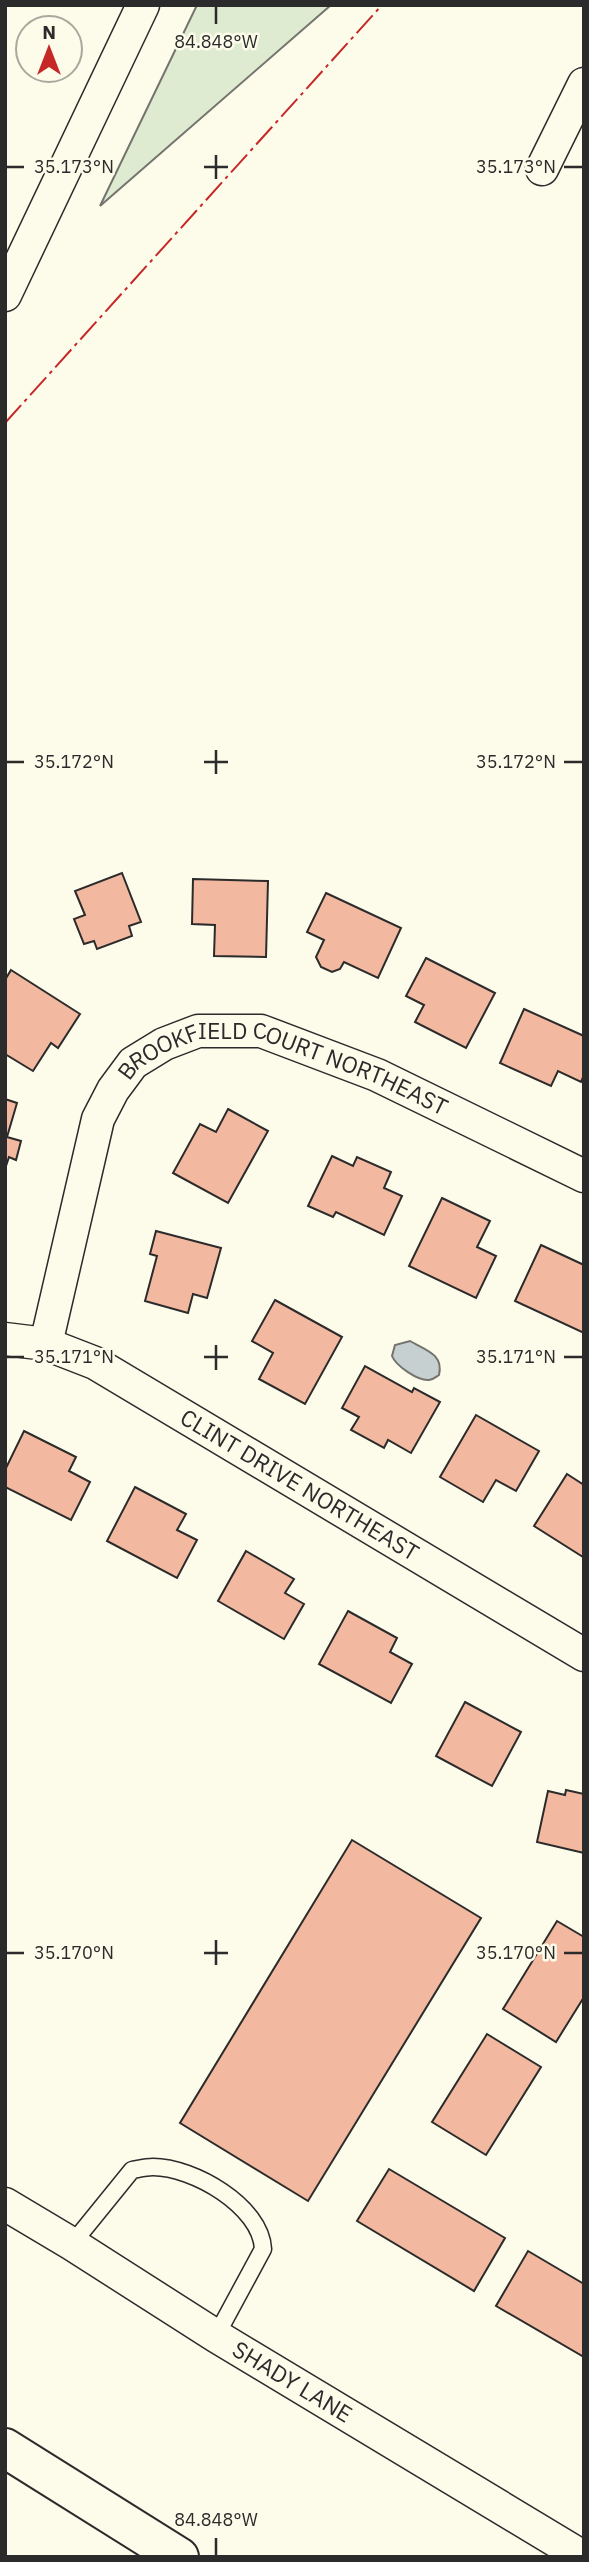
<svg xmlns="http://www.w3.org/2000/svg" width="589" height="2562" font-family="'IBM Plex Sans',sans-serif">
<style>
.green{fill:#deebd1;stroke:#74746e;stroke-width:2}
.water{fill:#c7d0d0;stroke:#74746e;stroke-width:2}
.building{fill:#f2b8a0;stroke:#2b2b2b;stroke-width:2}
.lines{fill:none;stroke-linecap:round;stroke-linejoin:round}
.lane-casing{stroke:#2b2b2b;stroke-width:19}
.street-casing{stroke:#2b2b2b;stroke-width:35}
.highway-casing{stroke:#2b2b2b;stroke-width:42}
.lane{stroke:#fdfbea;stroke-width:16}
.street{stroke:#fdfbea;stroke-width:32}
.highway{stroke:#fdfbea;stroke-width:38}
.power{stroke:#c62828;stroke-width:2;stroke-dasharray:24 5 3.5 5;stroke-linecap:butt}
.ticks{fill:none;stroke:#2b2b2b;stroke-width:2.5}
.labels{text-anchor:middle;stroke-width:5;stroke-linejoin:round;paint-order:stroke}
.street-label{font-size:23px;fill:#2b2b2b;stroke:#fdfbea}
.ticks-label{font-size:18px;text-anchor:middle;fill:#2b2b2b;stroke:#fdfbea;stroke-width:5;stroke-linejoin:round;paint-order:stroke}
</style>
<rect width="100%" height="100%" fill="#fdfbea"/>
<!-- green -->
<path class="green" d="M197,5H331L100,206Z"/>
<!-- water -->
<path class="water" d="M410,1341C425,1350 444,1354 439,1375C436,1377 434,1379 429,1380C418,1381 396,1366 392,1356L395,1345Z"/>
<!-- building -->
<g class="building">
<path d="M122,873L141,922L129,926L132,936L97,949L94,941L84,944L74,919L85,915L75,891Z"/>
<path d="M193,879L268,881L266,957L214,956L215,925L192,924Z"/>
<path d="M326,893L401,928L378,978L344,962L340,969L332,972L321,967L316,957L324,940L307,932Z"/>
<path d="M426,958L495,993L466,1048L415,1022L424,1005L406,996Z"/>
<path d="M11,970L80,1014L58,1048L51,1043L33,1071L5,1054V980Z"/>
<path d="M524,1009L584,1036V1075L581,1082L558,1071L551,1086L500,1063Z"/>
<path d="M5,1099L17,1103L7,1137L21,1141L16,1160L9,1157L5,1169Z"/>
<path d="M228,1109L268,1131L228,1203L173,1173L200,1124L216,1132Z"/>
<path d="M332,1156L353,1166L357,1157L391,1172L384,1188L402,1196L384,1235L336,1212L333,1217L308,1206Z"/>
<path d="M442,1198L490,1221L477,1247L496,1256L476,1298L409,1266Z"/>
<path d="M156,1231L221,1248L207,1298L193,1294L188,1313L145,1301L157,1256L150,1254Z"/>
<path d="M541,1245L584,1265V1333L515,1301Z"/>
<path d="M275,1300L342,1337L305,1404L259,1379L273,1353L252,1341Z"/>
<path d="M365,1366L412,1392L414,1388L440,1402L411,1453L388,1440L384,1448L351,1430L359,1417L342,1408Z"/>
<path d="M476,1415L539,1451L516,1491L496,1480L483,1502L440,1477Z"/>
<path d="M24,1431L76,1457L69,1471L90,1482L71,1520L5,1487V1470Z"/>
<path d="M567,1474L584,1485L583,1557L534,1526Z"/>
<path d="M135,1487L186,1514L177,1530L197,1540L177,1578L107,1541Z"/>
<path d="M246,1551L294,1579L285,1593L304,1604L284,1639L218,1601Z"/>
<path d="M348,1611L397,1638L390,1652L412,1664L391,1703L319,1664Z"/>
<path d="M465,1702L521,1732L492,1786L436,1756Z"/>
<path d="M566,1790L584,1794V1853L537,1842L548,1791L565,1795Z"/>
<path d="M352,1840L481,1918L308,2201L180,2123Z"/>
<path d="M557,1921L584,1937V1997L556,2042L503,2009Z"/>
<path d="M487,2034L541,2067L486,2155L432,2122Z"/>
<path d="M389,2169L505,2238L474,2291L357,2221Z"/>
<path d="M528,2251L584,2284V2357L496,2306Z"/>
</g>
<g class="lines">
<!-- lane casing -->
<g class="lane-casing">
<path id="lane" d="M72,2244L132,2170C138,2169 146,2167 153,2167C193,2167 261,2206 263,2249L216,2336"/>
</g>
<!-- street casing -->
<g class="street-casing">
<g id="street">
<path d="M542,169L584,84"/>
<path d="M5,295L143,5"/>
<path id="s1" d="M5,1339L46,1344L95,1363L584,1655"/>
<path id="s2" d="M46,1344L98,1119L113,1090L133,1063L164,1044L198,1031H261L377,1075L584,1176"/>
<path id="s3" d="M5,2204L72,2244L216,2336L583,2557"/>
</g>
</g>
<!-- highway casing -->
<g class="highway-casing">
<path id="highway" d="M5,2448L179,2557"/>
</g>
<!-- lane -->
<use href="#lane" class="lane"/>
<!-- street -->
<use href="#street" class="street"/>
<!-- highway -->
<use href="#highway" class="highway"/>
<!-- power -->
<path class="power" d="M5,423L382,5"/>
</g>
<!-- ticks -->
<path class="ticks" d="M216,7V24M216,155V179M7,167H24M204,167H228M564,167H582M216,750V774M7,762H24M204,762H228M564,762H582M216,1345V1370M7,1357H24M204,1357H228M564,1357H582M216,1940V1965M7,1953H24M204,1953H228M564,1953H582M216,2538V2555"/>
<g class="labels">
<!-- street labels -->
<g class="street-label">
<text dy="8" stroke="none"><textPath href="#s2" startOffset="457">BROOKFIELD COURT NORTHEAST</textPath></text>
<text dy="8" stroke="none"><textPath href="#s1" startOffset="332">CLINT DRIVE NORTHEAST</textPath></text>
<text dy="8" stroke="none"><textPath href="#s3" startOffset="338">SHADY LANE</textPath></text>
</g>
</g>
<g class="ticks-label">
<text x="216" y="48">84.848°W</text>
<text x="74" y="173">35.173°N</text>
<text x="516" y="173">35.173°N</text>
<text x="74" y="768">35.172°N</text>
<text x="516" y="768">35.172°N</text>
<text x="74" y="1363">35.171°N</text>
<text x="516" y="1363">35.171°N</text>
<text x="74" y="1959">35.170°N</text>
<text x="516" y="1959">35.170°N</text>
<text x="216" y="2526">84.848°W</text>
</g>
<!-- border -->
<rect width="589" height="2562" fill="none" stroke="#2b2b2b" stroke-width="14"/>
<!-- north arrow -->
<g transform="translate(49 49)"><circle r="33" fill="#fdfbea" stroke="#a9a89e" stroke-width="2"/>
<path d="M0-5L12 26L0 18L-12 26Z" fill="#c62828"/>
<text y="-10" font-size="19" font-weight="bold" text-anchor="middle" fill="#2b2b2b">N</text>
</g>
</svg>
